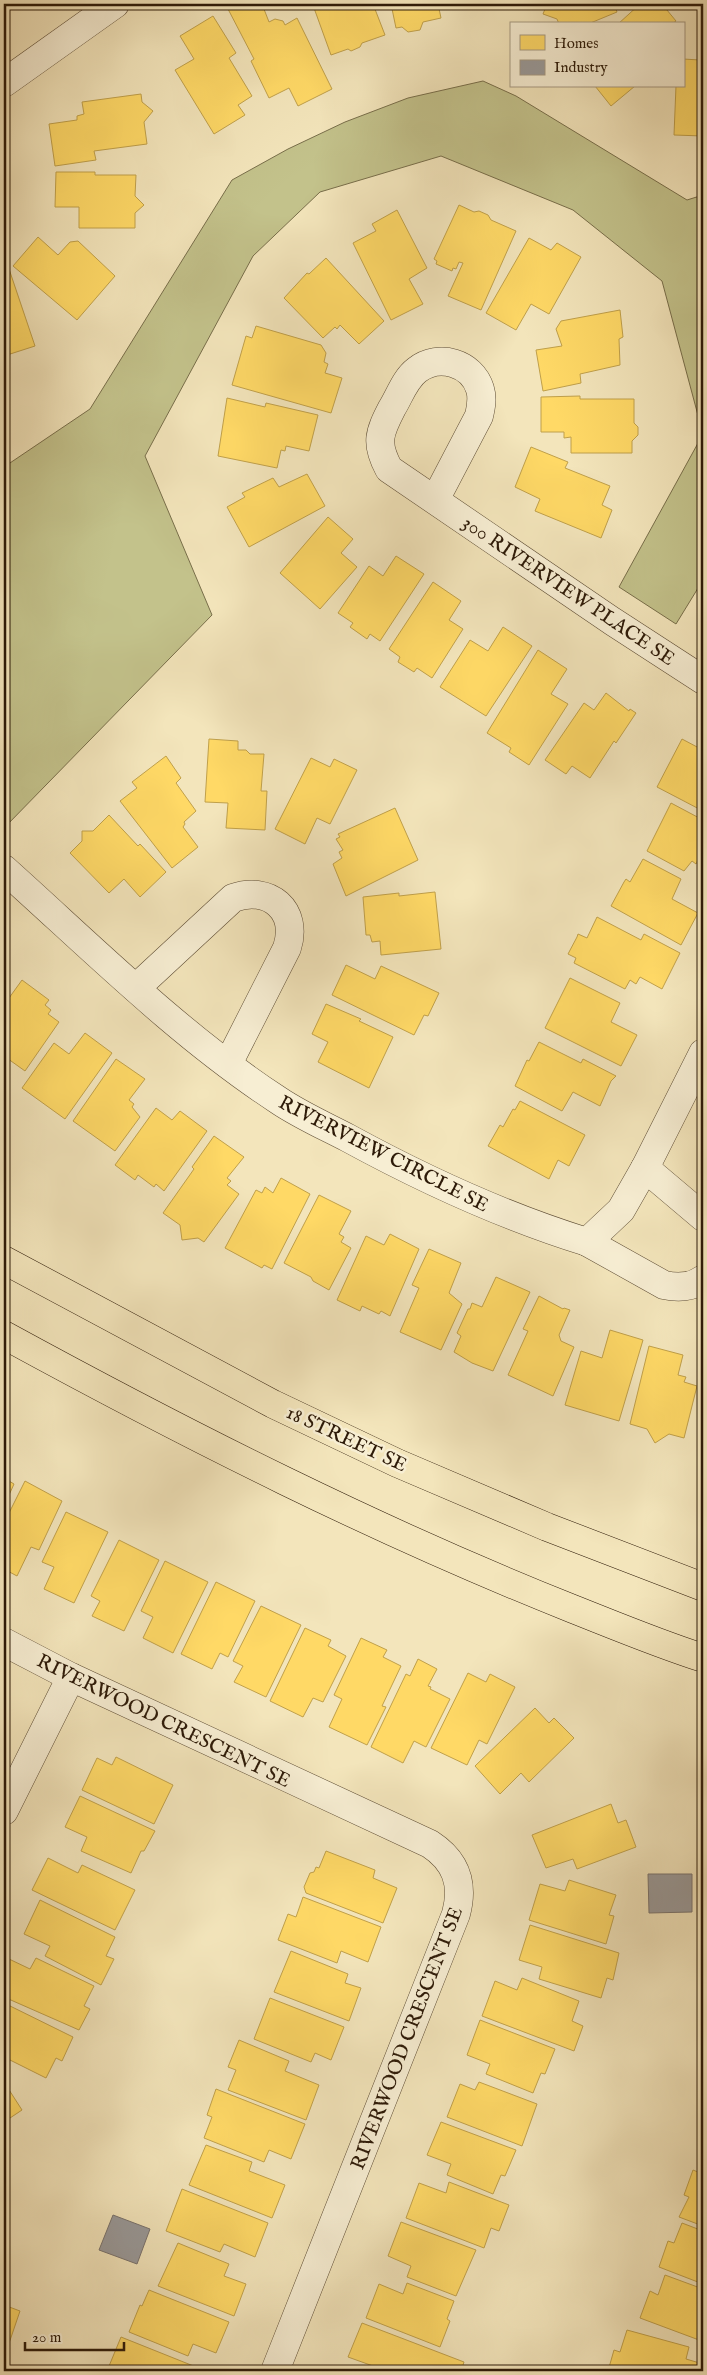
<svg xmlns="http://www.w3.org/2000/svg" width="707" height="2375" font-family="'IM FELL English',serif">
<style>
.green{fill:#c3c28b;stroke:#786e4a}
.homes{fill:#ffd966;stroke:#c0a04a}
.industry{fill:#999;stroke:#79736e}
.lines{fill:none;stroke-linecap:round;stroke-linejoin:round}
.minor-casing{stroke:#5e4d35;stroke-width:29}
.major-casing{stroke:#2d1a08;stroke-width:29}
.minor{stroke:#f7eed3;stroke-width:28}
.major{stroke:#f3e5bb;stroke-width:28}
.labels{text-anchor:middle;stroke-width:5;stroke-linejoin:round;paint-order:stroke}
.street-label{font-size:20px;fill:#2d1a08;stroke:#f7eed3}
</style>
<rect width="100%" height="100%" fill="#f3e5bb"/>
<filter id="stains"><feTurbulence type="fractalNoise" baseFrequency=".004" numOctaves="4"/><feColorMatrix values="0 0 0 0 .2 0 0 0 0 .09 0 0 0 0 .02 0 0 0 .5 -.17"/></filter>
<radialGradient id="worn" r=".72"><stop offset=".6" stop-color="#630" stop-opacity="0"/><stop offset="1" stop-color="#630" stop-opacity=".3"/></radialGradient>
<!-- green -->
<path class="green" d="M483,81L516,96L687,200L703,195V580L676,624L619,587L703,434L662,281L573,210L441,156L320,192L253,256L145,456L212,615L5,827L4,467L90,409L232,180L288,149L345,122L408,98Z"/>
<!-- homes -->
<g class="homes">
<path d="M239,4H262L269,22L275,19L283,21L285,25L297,18L332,89L298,106L289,88L269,98L251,61L254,59L228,9Z"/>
<path d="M326,4H373L385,35L362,43L360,47L351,51L348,49L331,55L314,8Z"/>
<path d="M391,4H438L441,18L423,22L420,30L408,32L402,27L396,28Z"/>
<path d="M547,4H614L617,12L588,24H559L557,19L543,14Z"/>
<path d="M640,4H662L676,21L672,24H618Z"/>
<path d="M213,16L236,53L229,58L252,96L238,105L245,115L214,134L175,70L194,59L180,36Z"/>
<path d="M701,32H703V136L674,135L676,86H683V59L700,60Z"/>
<path d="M595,86H635L611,106Z"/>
<path d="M141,94L142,102L153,111L144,122L147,144L94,151L96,160L55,166L49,124L77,120V116L84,114L82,102Z"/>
<path d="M56,172H95V175H136L135,196L144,205L135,213V228H79V207H55Z"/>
<path d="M459,205L474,212L479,211L488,215L491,220L516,231L481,310L448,296L463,263L459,262L456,269L453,268L452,271L436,264L437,261L434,259Z"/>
<path d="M397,210L427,268L409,279L423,304L391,320L353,243L376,231L372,224Z"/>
<path d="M38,237L58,255L70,242L78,241L115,276L77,320L13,266Z"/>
<path d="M529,238L551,250L557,243L581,257L549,314L531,304L516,330L486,313Z"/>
<path d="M326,258L384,321L359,344L340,325L337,329L335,327L323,338L284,298L307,273L309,274Z"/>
<path d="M7,263L35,346L4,356V265Z"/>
<path d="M620,310L623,337L619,339L620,365L580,374L581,383L543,391L536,350L562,346L556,329L561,321Z"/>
<path d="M256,326L321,345L326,353L324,362L328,364L325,373L342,378L331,413L232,385L246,336L252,338Z"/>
<path d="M580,396V399H634V423L638,427V435L632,441V453H571V437L564,438V432H541V397Z"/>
<path d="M227,398L265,407L266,403L318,415L309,451L286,446L285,451L281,450L277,468L218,456Z"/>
<path d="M531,447L568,462L565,468L610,486L602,505L612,510L601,538L535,511L540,499L515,487Z"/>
<path d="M307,474L325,506L249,547L227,507L245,497L242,493L273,478L279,487Z"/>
<path d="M328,517L353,539L341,553L357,567L320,609L280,573Z"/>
<path d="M396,556L424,574L380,641L370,634L367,639L350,627L353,623L338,613L369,566L383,576Z"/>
<path d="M433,582L461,601L449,620L463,629L432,678L417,668L414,672L398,662L400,657L389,649Z"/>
<path d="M503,627L532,646L486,716L440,687L470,640L488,651Z"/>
<path d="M538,650L567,669L551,694L568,704L529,765L509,752L511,748L487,733Z"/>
<path d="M606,693L629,711L630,709L636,713L616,743L614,741L590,778L572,766L566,774L545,760L584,703L594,710Z"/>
<path d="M209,739L238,741V750H246L250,754H264L261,791H267L265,830L226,828L228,803L205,802Z"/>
<path d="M682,739L699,748L700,745L703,747V811L657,787Z"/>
<path d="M166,756L181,778L176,783L196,811L184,822L185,824L183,827L198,847L172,868L120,801L137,788L132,782Z"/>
<path d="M311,758L330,767L334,759L357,770L330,824L317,818L305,844L275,829Z"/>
<path d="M671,803L703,820V860L699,858L696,864L692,861L684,871L647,851Z"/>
<path d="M395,808L418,860L346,896L333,864L342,858L339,852L343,850L336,839L340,837L338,834Z"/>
<path d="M109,815L138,846L140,844L166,872L140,897L124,879L109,893L70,853L82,841V831H93Z"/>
<path d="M643,859L681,879L672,899L698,913L681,945L611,906L624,882L626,879L630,882Z"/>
<path d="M435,892L441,949L381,955L380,941L372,942L370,935H366L363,897L399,893V896Z"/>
<path d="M597,917L641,940L644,934L680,953L662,989L640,977L636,984L630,980L625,989L574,963L576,958L568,954L577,937L578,934L587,938Z"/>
<path d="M346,965L375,979L381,966L439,993L428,1016L424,1015L414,1035L332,995Z"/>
<path d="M570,978L620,1003L611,1022L637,1035L621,1066L545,1028Z"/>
<path d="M22,980L49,1000L45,1005L51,1010L48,1014L59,1022L25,1071L4,1056V1005Z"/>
<path d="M326,1004L361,1019L359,1021L393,1037L369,1088L318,1062L328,1042L312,1034Z"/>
<path d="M85,1033L112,1053L65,1119L22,1088L54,1043L69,1054Z"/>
<path d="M539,1042L581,1063L583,1059L616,1076L611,1081L600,1106L573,1092L562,1111L515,1086L527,1060L529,1061Z"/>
<path d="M116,1059L145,1079L129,1100L134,1104L132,1107L140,1117L115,1151L73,1121Z"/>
<path d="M520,1101L585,1135L569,1166L558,1160L549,1179L488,1146L500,1125L503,1127L513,1109L515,1110Z"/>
<path d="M156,1108L172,1120L180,1111L207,1131L164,1191L156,1184L154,1187L138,1175L135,1180L115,1165Z"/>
<path d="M214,1136L244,1157L227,1178L231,1181L227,1185L239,1194L204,1242L198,1238L182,1240L180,1225L163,1213L194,1169L192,1167Z"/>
<path d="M281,1178L310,1194L272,1269L264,1265L262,1268L225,1248L256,1190L262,1193L265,1187L273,1193Z"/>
<path d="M319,1195L351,1211L339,1234L344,1237L341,1242L351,1248L329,1290L313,1281L311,1277L284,1263Z"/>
<path d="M390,1234L419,1249L390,1316L381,1311L379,1314L362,1306L360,1311L337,1300L366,1236L384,1245Z"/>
<path d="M429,1249L461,1263L449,1293L462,1304L441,1350L400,1332L419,1288L412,1285Z"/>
<path d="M496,1277L530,1292L493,1371L472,1363L454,1352L461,1336L457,1333L468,1309H470L472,1303L482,1307Z"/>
<path d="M539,1296L563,1309L564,1308L570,1310L559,1335L561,1341L574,1347L553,1396L508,1375L528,1331L523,1329Z"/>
<path d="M610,1330L643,1340L619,1421L565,1405L581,1351L602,1358Z"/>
<path d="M649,1346L683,1355L678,1375L686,1377L684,1382L697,1386L684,1438L669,1434L655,1443L647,1429L630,1424Z"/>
<path d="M4,1478L14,1484L4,1506Z"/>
<path d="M25,1481L62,1501L39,1550L31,1547L17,1576L4,1569V1523Z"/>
<path d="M66,1512L108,1532L74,1603L44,1589L54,1567L42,1562Z"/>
<path d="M119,1540L159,1560L124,1631L92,1616L100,1601L91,1596Z"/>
<path d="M165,1561L208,1582L173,1653L143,1638L153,1617L141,1611Z"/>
<path d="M216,1582L255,1601L228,1657L220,1653L212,1669L181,1654Z"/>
<path d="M261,1606L301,1625L266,1697L234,1682L243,1666L233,1661Z"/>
<path d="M305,1628L331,1640L328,1646L346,1656L323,1702L313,1698L303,1717L270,1701Z"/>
<path d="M361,1638L387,1650L383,1657L401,1666L382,1706L386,1707L367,1745L329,1727L342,1699L334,1695Z"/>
<path d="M418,1659L437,1669L428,1686L431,1687L430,1689L450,1699L426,1747L414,1741L403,1763L371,1747L406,1674L410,1676Z"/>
<path d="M468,1673L486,1682L490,1674L515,1687L487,1744L479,1740L467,1765L431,1748Z"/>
<path d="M535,1708L549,1723L554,1718L574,1738L529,1782L521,1773L500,1794L475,1766Z"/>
<path d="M116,1757L173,1785L154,1824L82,1790L97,1758L112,1765Z"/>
<path d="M80,1796L155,1831L144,1851H141L131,1873L81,1851L87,1837L65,1827Z"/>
<path d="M611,1804L618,1823L626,1820L636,1847L577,1869L573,1859L546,1868L532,1835Z"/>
<path d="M326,1851L375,1870L373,1878L397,1888L383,1923L306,1893L304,1887L310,1873L314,1872L316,1867L319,1868Z"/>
<path d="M48,1858L78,1873L82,1865L135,1890L115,1930L32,1890Z"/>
<path d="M569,1880L616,1895L609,1915L614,1916L606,1944L529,1920L540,1884L565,1891Z"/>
<path d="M303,1897L381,1927L368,1962L341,1951L337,1963L278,1940L288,1914L296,1917Z"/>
<path d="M40,1900L115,1937L106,1956L114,1959L101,1985L45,1956L50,1946L24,1934Z"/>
<path d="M530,1925L619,1953L613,1980L607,1978L601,1998L539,1979L542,1967L519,1960Z"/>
<path d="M291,1951L348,1974L345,1983L361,1988L349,2021L274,1992Z"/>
<path d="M36,1958L94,1986L84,2006L90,2009L79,2030L4,1997V1970L9,1959L30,1969Z"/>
<path d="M522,1978L579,2001L572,2021L583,2026L574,2051L482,2016L495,1981L517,1990Z"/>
<path d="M270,1998L344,2027L331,2060L315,2053L311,2062L254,2039Z"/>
<path d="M4,2003L73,2037L62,2061L56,2058L46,2078L4,2057Z"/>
<path d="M480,2020L555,2049L545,2074L541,2073L533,2093L486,2074L490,2064L467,2055Z"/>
<path d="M239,2040L289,2061L285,2071L319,2085L306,2120L228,2090L236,2070L228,2067Z"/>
<path d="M4,2082L22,2110L4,2122Z"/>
<path d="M479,2082L537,2104L522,2146L447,2117L460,2084L475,2090Z"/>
<path d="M216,2089L305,2124L291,2159L269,2150L264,2162L204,2138L212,2117L207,2115Z"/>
<path d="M441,2122L516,2150L505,2176L501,2175L493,2194L447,2175L451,2164L427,2155Z"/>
<path d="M206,2145L252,2162L249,2171L285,2185L272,2218L189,2185Z"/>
<path d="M693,2170L703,2174V2226L679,2217L689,2197L684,2195Z"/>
<path d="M449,2182L509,2205L499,2231L491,2228L484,2248L406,2218L419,2183L446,2193Z"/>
<path d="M182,2189L268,2223L255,2257L224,2244L220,2252L166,2231Z"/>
<path d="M401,2222L476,2250L456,2296L407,2277L411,2266L388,2256Z"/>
<path d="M682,2223L703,2231V2284L659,2267L668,2241L674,2243Z"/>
<path d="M178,2243L229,2264L224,2276L246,2284L234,2316L158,2286Z"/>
<path d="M665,2275L703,2289V2330L699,2340L640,2318L650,2291L658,2295Z"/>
<path d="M407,2283L454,2301L447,2319L450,2321L440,2347L366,2318L379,2284L403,2294Z"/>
<path d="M149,2290L229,2322L216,2353L193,2344L188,2356L129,2332L140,2305L142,2306Z"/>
<path d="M4,2305L20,2311L4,2358Z"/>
<path d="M362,2323L464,2362L461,2371H371L373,2366L348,2357Z"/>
<path d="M627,2330L689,2347L686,2359L703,2364V2371H608L614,2350L620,2352Z"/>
<path d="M121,2337L206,2371H107Z"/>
</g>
<!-- industry -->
<g class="industry">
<path d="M648,1874H692V1912L649,1913Z"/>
<path d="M113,2215L150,2229L137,2264L99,2250Z"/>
</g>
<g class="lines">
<!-- minor casing -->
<g class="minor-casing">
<g id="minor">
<path d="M4,83L115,4"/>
<path d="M435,500L479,416C481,407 483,399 480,389C472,363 439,353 417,370C405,379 400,395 392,408C379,433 375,443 389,469L612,621L703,680"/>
<path d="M4,869C91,947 180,1036 278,1100C300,1115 325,1126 348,1138C425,1180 503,1216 587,1242L621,1210L645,1168L703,1053"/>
<path d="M136,988L233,898C269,885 299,910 287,948L228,1064"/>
<path d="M645,1168L703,1217"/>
<path d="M587,1242L664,1285C678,1288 691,1288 703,1279"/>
<path d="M4,1642L71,1677L430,1844C456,1861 464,1884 456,1914L275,2371"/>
<path d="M4,1811L71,1677"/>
</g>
</g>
<!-- major casing -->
<g class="major-casing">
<g id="major">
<path d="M4,1260L273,1404L397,1463L547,1527L703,1587"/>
<path d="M4,1335C189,1436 377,1531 573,1609C616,1626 659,1644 703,1658"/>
</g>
</g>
<!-- minor -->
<use href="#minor" class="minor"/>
<!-- major -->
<use href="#major" class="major"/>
</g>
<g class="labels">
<!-- street labels -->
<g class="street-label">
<text transform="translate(569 590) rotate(34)" y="7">300 RIVERVIEW PLACE SE</text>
<text transform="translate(384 1153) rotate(27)" y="7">RIVERVIEW CIRCLE SE</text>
<text transform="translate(347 1438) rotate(25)" y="7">18 STREET SE</text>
<text transform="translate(164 1720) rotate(26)" y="7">RIVERWOOD CRESCENT SE</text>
<text transform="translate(406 2038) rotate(-69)" y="7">RIVERWOOD CRESCENT SE</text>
</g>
</g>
<!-- margin -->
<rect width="707" height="2375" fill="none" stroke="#f3e5bb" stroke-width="20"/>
<rect x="5" y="5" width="697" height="2365" fill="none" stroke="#2d1a08" stroke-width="2.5"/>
<rect x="10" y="10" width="687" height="2355" fill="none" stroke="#2d1a08"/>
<!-- legend -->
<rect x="510" y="22" width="175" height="65" fill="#f7eed3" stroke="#a69982"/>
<rect x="520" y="35" width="25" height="15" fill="#ffd966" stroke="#a69982"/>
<text x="554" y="48" font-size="15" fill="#2d1a08">Homes</text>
<rect x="520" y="60" width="25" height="15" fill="#999999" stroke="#a69982"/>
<text x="554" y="72" font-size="15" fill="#2d1a08">Industry</text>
<!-- scale -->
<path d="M25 2342v8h99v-8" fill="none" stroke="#2d1a08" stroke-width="2.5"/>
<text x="32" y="2342" font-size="15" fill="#2d1a08" stroke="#f7eed3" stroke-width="4" paint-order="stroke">20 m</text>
<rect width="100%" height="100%" filter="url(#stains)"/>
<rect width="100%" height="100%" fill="url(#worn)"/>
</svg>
